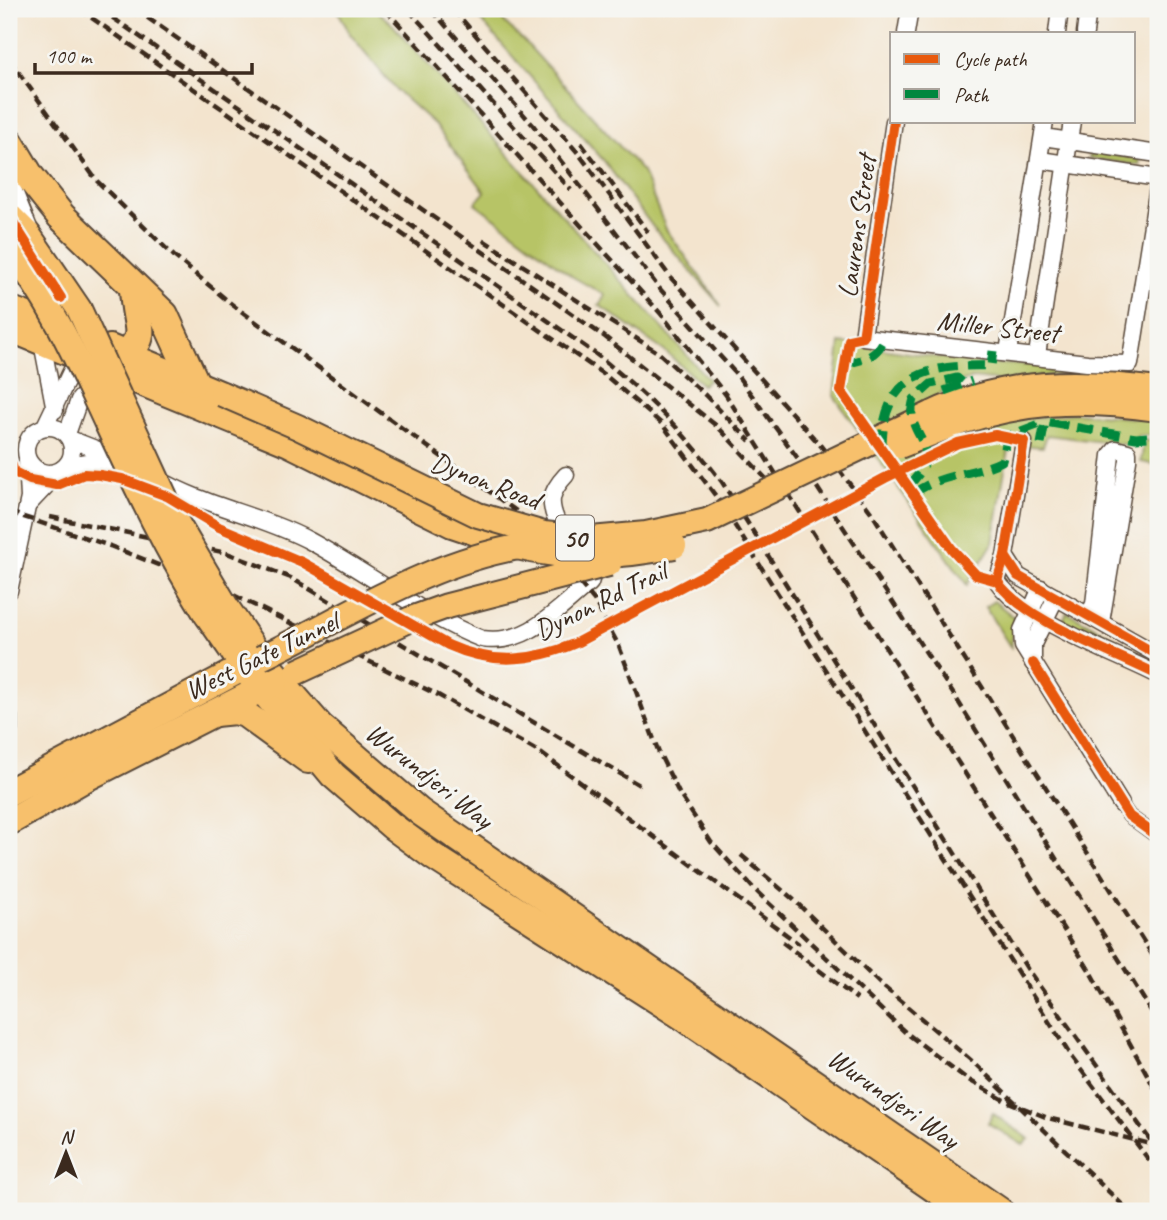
<svg xmlns="http://www.w3.org/2000/svg" width="1167" height="1220" font-family="Caveat,sans-serif">
<style>
.green{fill:#b7c466;stroke:#797742;stroke-width:2}
.lines{fill:none;stroke-linecap:round;stroke-linejoin:round}
.pedestrian-casing{stroke:#574638;stroke-width:16}
.minor-casing{stroke:#574638;stroke-width:19}
.primary-casing{stroke:#574638;stroke-width:28}
.trunk-casing{stroke:#574638;stroke-width:30}
.motorway-casing{stroke:#574638;stroke-width:32}
.pedestrian{stroke:#fff;stroke-width:12}
.minor{stroke:#fff;stroke-width:16}
.primary{stroke:#f7c06c;stroke-width:24}
.trunk{stroke:#f7c06c;stroke-width:26}
.motorway{stroke:#f7c06c;stroke-width:28}
.rail{stroke:#3b2a1e;stroke-width:4.5;stroke-dasharray:10 5;stroke-linecap:butt}
.primary-bridge-casing{stroke:#574638;stroke-width:28;stroke-linecap:butt}
.primary-bridge{stroke:#f7c06c;stroke-width:24}
.quiet{stroke:#00873e;stroke-width:9;stroke-dasharray:18 9;stroke-linecap:butt}
.cycleway-casing{stroke:#f6f6f2;stroke-width:15}
.cycleway{stroke:#e8590c;stroke-width:10}
.labels{text-anchor:middle;stroke-width:6;stroke-linejoin:round;paint-order:stroke}
.shield{fill:#f6f6f2;stroke:#73675e;stroke-width:2}
.shield-label{font-size:26px;font-weight:bold;fill:#3b2a1e}
.street-label{font-size:28px;fill:#3b2a1e;stroke:#f6f6f2}
</style>
<rect width="100%" height="100%" fill="#f6f6f2"/>
<filter id="ink" filterUnits="userSpaceOnUse"><feTurbulence type="fractalNoise" baseFrequency=".0143" numOctaves="2"/><feDisplacementMap in="SourceGraphic" scale="14" xChannelSelector="R" yChannelSelector="G"/><feConvolveMatrix kernelMatrix="1 2 1 2 8 2 1 2 1" color-interpolation-filters="sRGB"/></filter>
<filter id="wash" filterUnits="userSpaceOnUse"><feTurbulence type="fractalNoise" baseFrequency=".00686" numOctaves="4" result="noise"/><feDisplacementMap in="SourceGraphic" scale="28" xChannelSelector="R" yChannelSelector="G"/><feGaussianBlur stdDeviation="1.57" result="paint"/><feColorMatrix in="noise" values="0 0 0 0 0 0 0 0 0 0 0 0 0 0 0 0 0 1.4 0 .05"/><feComposite in="paint" operator="in"/></filter>
<g filter="url(#wash)">
<rect width="100%" height="100%" fill="#f3e4ce"/>
<!-- green -->
<g class="green">
<path d="M337,9H375L392,24L709,380L702,385L667,353L599,305L605,295L573,277L475,203L485,192L433,123L396,90L350,34Z"/>
<path d="M471,9H491L527,44L643,172L666,229L721,306L653,227L604,161Z"/>
<path d="M1090,152L1140,159L1139,165L1089,158Z"/>
<path d="M840,343L978,363L1079,367L1077,372L1001,381L973,378L942,389V393L926,402L952,437L1019,419L1075,413L1158,420V434L1137,436L1136,446L1047,435L1043,447L1009,444L993,543L967,585L834,396Z"/>
<path d="M1158,439V465L1141,462L1144,441Z"/>
<path d="M994,601L1015,618L1011,648L985,607Z"/>
<path d="M1067,612L1158,662V669L1062,622Z"/>
<path d="M993,1113C1005,1124 1017,1129 1029,1139L1023,1145L988,1123Z"/>
</g>
</g>
<g filter="url(#ink)">
<g class="lines">
<!-- pedestrian casing -->
<g class="pedestrian-casing">
<path id="pedestrian" d="M1121,804L1129,816L1158,837"/>
</g>
<!-- minor casing -->
<g class="minor-casing">
<g id="minor">
<path d="M906,33L910,9"/>
<path d="M1057,33L1060,9"/>
<path d="M1085,33L1088,9"/>
<path d="M894,121L863,337L1087,363L1130,364L1158,187"/>
<path d="M1043,137L1158,154"/>
<path d="M1040,160L1158,178"/>
<path d="M9,179L29,228"/>
<path d="M42,342L55,410"/>
<path d="M1008,352L1045,121"/>
<path d="M1037,355L1072,121"/>
<path d="M45,426L78,357"/>
<circle cx="49" cy="450" r="23"/>
<path d="M67,434L79,400L95,381"/>
<path d="M70,439L126,461"/>
<path d="M1024,441L1005,556L997,581C1024,621 1113,652 1158,675"/>
<path d="M67,465L88,462L117,463"/>
<path d="M158,479C206,507 261,515 310,541C365,571 425,617 482,639C528,646 557,609 590,583L593,573"/>
<path d="M28,505L62,469"/>
<path d="M559,526C548,504 549,493 566,475"/>
<path d="M1005,556L1018,576L1158,655"/>
<path d="M1041,588L1022,630L1023,646L1121,804"/>
<path d="M9,591L29,498L27,459"/>
<path d="M1088,616L1094,604L1111,455L1116,449L1128,452V460L1101,622"/>
<path d="M1033,663V644L1056,597"/>
<path d="M9,716V730"/>
</g>
</g>
<!-- primary casing -->
<g class="primary-casing">
<g id="primary">
<path d="M9,215L28,234"/>
<path d="M9,308L73,332"/>
<path d="M9,329L289,444L452,525L517,547"/>
<path d="M110,347L222,394"/>
<path d="M931,414C1004,379 1080,380 1158,390"/>
<path d="M944,428C1019,400 1079,398 1158,409"/>
<path d="M226,606L261,658"/>
<path d="M206,614L243,667"/>
</g>
</g>
<!-- trunk casing -->
<g class="trunk-casing">
<g id="trunk">
<path d="M243,667L333,775L392,826L434,857L688,1020L967,1211"/>
<path d="M215,713L235,711L245,714L308,760"/>
<path d="M9,792L261,658L320,726L420,812L1000,1211"/>
<path d="M9,822L84,779L275,682"/>
</g>
</g>
<!-- motorway casing -->
<g class="motorway-casing">
<g id="motorway">
<path d="M9,142L30,177L61,216L164,315L194,381"/>
<path d="M107,370C155,333 136,338 134,288"/>
</g>
</g>
<!-- pedestrian -->
<use href="#pedestrian" class="pedestrian"/>
<!-- minor -->
<use href="#minor" class="minor"/>
<!-- primary -->
<use href="#primary" class="primary"/>
<!-- trunk -->
<use href="#trunk" class="trunk"/>
<!-- motorway -->
<use href="#motorway" class="motorway"/>
<!-- rail -->
<g class="rail">
<path d="M79,9L606,376L662,424L718,499L1072,1058L1158,1172"/>
<path d="M100,9L593,352C643,390 684,432 722,482L1028,970L1156,1148"/>
<path d="M135,9L605,337L718,427L783,497"/>
<path d="M385,9L661,314L726,395L1088,968L1158,1094"/>
<path d="M408,9L571,190"/>
<path d="M431,9L533,125L660,289L737,375L799,460L954,695L1158,1022"/>
<path d="M453,9L579,154L671,278L821,446L871,512L1158,964"/>
<path d="M9,59L97,181L175,257L234,306L523,516L594,600L619,646L659,753L680,795L711,842L755,890L905,1032L967,1079L1004,1100L1048,1118L1158,1146"/>
<path d="M581,143L648,232"/>
<path d="M483,240L659,353L705,395L750,441"/>
<path d="M500,509L535,544"/>
<path d="M9,512L110,546L227,592L438,695L542,754L799,944"/>
<path d="M50,517L227,553L291,578L641,786"/>
<path d="M741,855L794,900L878,982L973,1062L1129,1211"/>
<path d="M782,942L857,999"/>
</g>
<!-- primary-bridge casing -->
<g class="primary-bridge-casing">
<g id="primary-bridge">
<path d="M28,234L79,309L177,523L226,606"/>
<path d="M9,248C52,302 78,362 107,424C137,489 168,553 206,614"/>
<path d="M222,394L298,427L478,515L544,534L591,539L646,534L707,521L931,414"/>
<path d="M899,446L944,428"/>
<path d="M517,547C568,560 623,557 674,546"/>
<path d="M261,658C347,616 435,558 531,545"/>
<path d="M297,672L411,619L447,606L609,564"/>
</g>
</g>
<!-- primary-bridge -->
<use href="#primary-bridge" class="primary-bridge"/>
<!-- quiet -->
<g class="quiet">
<path d="M844,364C863,360 875,358 884,340"/>
<path d="M944,391L964,384"/>
<path d="M1041,444L1045,422L1136,438L1158,436"/>
<path d="M882,448C882,374 928,364 991,366L993,351"/>
<path d="M907,487C952,445 901,438 914,399L931,384L957,378L964,384L972,381"/>
<path d="M913,494C938,474 973,475 1002,461L1008,436L1045,422"/>
</g>
<!-- cycleway casing -->
<g class="cycleway-casing">
<g id="cycleway">
<path d="M894,121L863,337L849,340L841,391L952,549L976,575L997,581"/>
<path d="M9,216L61,298"/>
<path d="M9,457L14,472L30,480L57,485L84,474L100,475L122,479L167,496L219,527L302,562L448,645C492,665 532,662 576,643L885,478L958,443L995,435L1024,441L1005,556L997,581"/>
<path d="M1005,556L1018,576L1158,655"/>
<path d="M997,581C1024,621 1113,652 1158,675"/>
<path d="M1033,663L1129,816L1158,837"/>
</g>
</g>
<!-- cycleway -->
<use href="#cycleway" class="cycleway"/>
</g>
</g>
<g class="labels">
<!-- shield labels -->
<rect class="shield" x="556" y="515.5" width="38" height="45" rx="5"/>
<g class="shield-label">
<text x="575" y="547">50</text>
</g>
<!-- street labels -->
<g class="street-label">
<text transform="translate(856 226) rotate(-82)" y="10">Laurens Street</text>
<text transform="translate(998 326) rotate(6)" y="10">Miller Street</text>
<text transform="translate(486 480) rotate(21)" y="10">Dynon Road</text>
<text transform="translate(600 600) rotate(-26)" y="10">Dynon Rd Trail</text>
<text transform="translate(261 655) rotate(-26)" y="10">West Gate Tunnel</text>
<text transform="translate(430 775) rotate(38)" y="10">Wurundjeri Way</text>
<text transform="translate(894 1098) rotate(35)" y="10">Wurundjeri Way</text>
</g>
</g>
<!-- margin -->
<rect width="1167" height="1220" fill="none" stroke="#f6f6f2" stroke-width="35"/>
<!-- legend -->
<rect x="890" y="32" width="245" height="91" fill="#f6f6f2" stroke="#aba49d" stroke-width="2"/>
<rect x="904" y="54" width="35" height="10" fill="#e8590c" stroke="#aba49d" stroke-width="2"/>
<text x="954" y="66" font-size="21" fill="#3b2a1e">Cycle path</text>
<rect x="904" y="89" width="35" height="10" fill="#00873e" stroke="#aba49d" stroke-width="2"/>
<text x="954" y="102" font-size="21" fill="#3b2a1e">Path</text>
<!-- north arrow -->
<g transform="translate(66 1153)" stroke="#f6f6f2" stroke-width="5" paint-order="stroke">
<path d="M0-5L12 26L0 18L-12 26Z" fill="#3b2a1e"/>
<text y="-10" font-size="19" font-weight="bold" text-anchor="middle" fill="#3b2a1e">N</text>
</g>
<!-- scale -->
<path d="M35 63v10h217v-10" fill="none" stroke="#3b2a1e" stroke-width="3.5"/>
<text x="46" y="63" font-size="21" fill="#3b2a1e" stroke="#f6f6f2" stroke-width="5" paint-order="stroke">100 m</text>
</svg>
